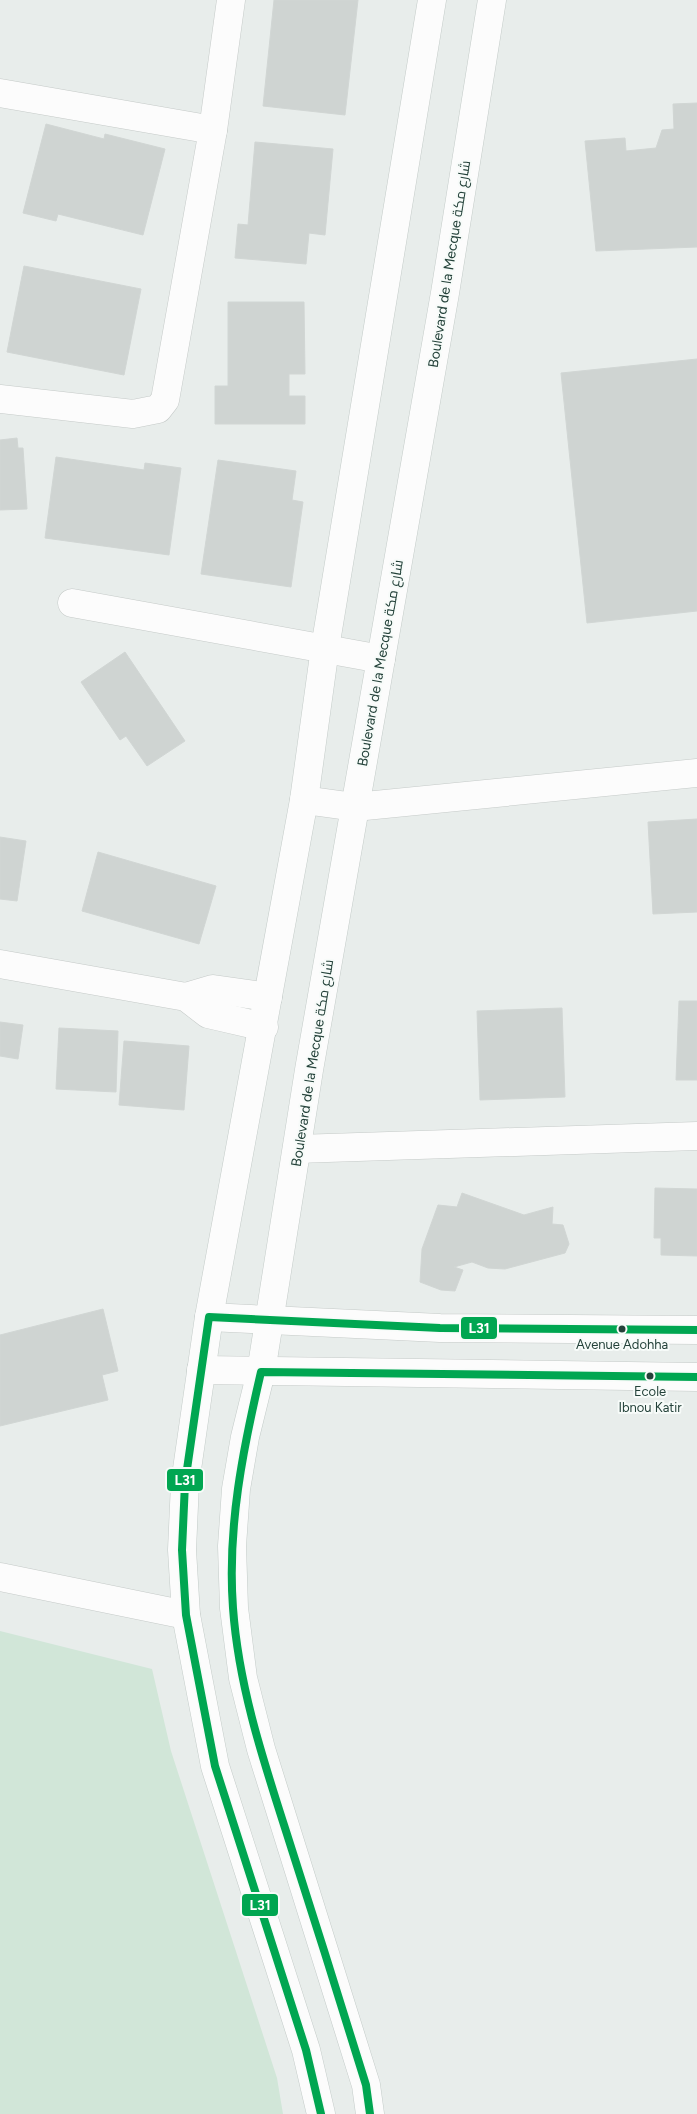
<svg xmlns="http://www.w3.org/2000/svg" width="697" height="2114" font-family="Figtree,Cairo,sans-serif">
<style>
.green{fill:#d1e6d8}
.building{fill:#cfd4d2;stroke:#d1d6d4}
.lines{fill:none;stroke-linecap:round;stroke-linejoin:round}
.minor-casing{stroke:#c5cac8;stroke-width:29}
.secondary-casing{stroke:#c3cbc8;stroke-width:29}
.minor{stroke:#fcfcfc;stroke-width:28}
.secondary{stroke:#fcfcfc;stroke-width:28}
.bus-1-casing{stroke:#f7fbf9;stroke-width:11}
.bus-1{stroke:#00a651;stroke-width:8}
.bus-dot{fill:#24423a;stroke:#f7fbf9;stroke-width:2}
.labels{text-anchor:middle;stroke-width:4;stroke-linejoin:round;paint-order:stroke}
.bus-label{font-size:13px;fill:#24423a;stroke:#f7fbf9}
.street-label{font-size:14px;fill:#24423a;stroke:#f7fbf9}
.line-badge{stroke:#f7fbf9;stroke-width:2}
.badge-label{font-size:14px;text-anchor:middle;font-weight:bold;fill:#fff}
</style>
<rect width="100%" height="100%" fill="#e8edeb"/>
<!-- green -->
<path class="green" d="M0,1631L152,1669L171,1751L277,2078L283,2114H0Z"/>
<!-- building -->
<g class="building">
<path d="M274,0H358L345,115L263,106Z"/>
<path d="M697,103V247L596,251L585,141L625,138L626,151L656,148L662,130L674,129L673,104Z"/>
<path d="M46,124L104,139L105,134L165,149L143,235L58,214L56,221L23,213Z"/>
<path d="M255,142L333,149L325,235L309,233L306,264L235,258L238,224L248,225Z"/>
<path d="M24,266L141,289L124,375L7,352Z"/>
<path d="M228,302H304L305,374H289V396H305V424H215V386H228Z"/>
<path d="M697,359V611L587,623L561,373Z"/>
<path d="M17,438L18,448H23L27,509L0,510V440Z"/>
<path d="M56,457L144,470L145,463L181,468L169,555L45,538Z"/>
<path d="M218,460L296,471L292,500L303,502L291,587L201,574Z"/>
<path d="M125,652L185,741L147,766L126,736L120,740L81,682Z"/>
<path d="M697,819V912L653,914L648,822Z"/>
<path d="M0,837L26,841L17,901L0,899Z"/>
<path d="M98,852L216,886L199,944L82,911Z"/>
<path d="M679,1001H697V1080H676Z"/>
<path d="M562,1008L565,1097L480,1100L477,1011Z"/>
<path d="M0,1022L23,1025L18,1059L0,1056Z"/>
<path d="M59,1028L118,1031L116,1092L56,1089Z"/>
<path d="M124,1041L189,1046L184,1110L119,1105Z"/>
<path d="M655,1188L697,1189V1256L661,1255V1238H654Z"/>
<path d="M462,1193L524,1215L553,1207L552,1224L563,1225L569,1244L565,1253L505,1269L488,1268L472,1262L454,1267L463,1270L455,1291L441,1290L420,1282L422,1249L438,1205L457,1207Z"/>
<path d="M103,1309L118,1371L102,1375L108,1400L0,1426V1335Z"/>
</g>
<g class="lines">
<!-- minor casing -->
<g class="minor-casing">
<g id="minor">
<path d="M0,93L213,130"/>
<path d="M0,399L133,414L158,409L165,400L213,130L231,0"/>
<path d="M72,603L381,659"/>
<path d="M304,800L355,807L697,773"/>
<path d="M0,964L186,997L208,1014L264,1027"/>
<path d="M186,997L213,989L268,997"/>
<path d="M297,1149L697,1136"/>
<path d="M209,1317L440,1328L697,1330"/>
<path d="M201,1370L697,1377"/>
<path d="M0,1577L186,1615"/>
</g>
</g>
<!-- secondary casing -->
<g class="secondary-casing">
<g id="secondary">
<path d="M321,2114L306,2050L215,1766L186,1615L182,1550L185,1483L209,1317L304,800L325,648L432,0"/>
<path d="M370,2114L366,2085L261,1749L243,1678L234,1608L232,1546L236,1489L245,1437L261,1372L309,1070L445,293L492,0"/>
</g>
</g>
<!-- minor -->
<use href="#minor" class="minor"/>
<!-- secondary -->
<use href="#secondary" class="secondary"/>
<!-- bus-1 casing -->
<g class="bus-1-casing">
<g id="bus-1">
<path d="M321,2114L306,2050L215,1766L186,1615L182,1550L185,1483L209,1317L440,1328L697,1330"/>
<path d="M370,2114L366,2085C342,2007 317,1928 292,1850C267,1771 239,1692 233,1608C227,1528 243,1449 261,1372L697,1377"/>
</g>
</g>
<!-- bus-1 -->
<use href="#bus-1" class="bus-1"/>
</g>
<!-- markers -->
<g class="bus-dot">
<circle cx="622" cy="1329" r="4.5"/>
<circle cx="650" cy="1376" r="4.5"/>
</g>
<g class="labels">
<!-- bus labels -->
<g class="bus-label">
<text x="622" y="1349">Avenue Adohha</text>
<text x="650" y="1396">Ecole<tspan x="650" dy="16">Ibnou Katir</tspan></text>
</g>
<!-- street labels -->
<g class="street-label">
<text transform="translate(449 264) rotate(-81)" y="5">Boulevard de la Mecque شارع مكة</text>
<text transform="translate(380 663) rotate(-80)" y="5">Boulevard de la Mecque شارع مكة</text>
<text transform="translate(312 1063) rotate(-81)" y="5">Boulevard de la Mecque شارع مكة</text>
</g>
</g>
<g class="line-badge">
<rect x="460" y="1316" width="38" height="24" rx="5" fill="#00a651"/>
<rect x="166" y="1468" width="38" height="24" rx="5" fill="#00a651"/>
<rect x="241" y="1893" width="38" height="24" rx="5" fill="#00a651"/>
</g>
<g class="badge-label">
<text x="479" y="1333">L31</text>
<text x="185" y="1485">L31</text>
<text x="260" y="1910">L31</text>
</g>
</svg>
